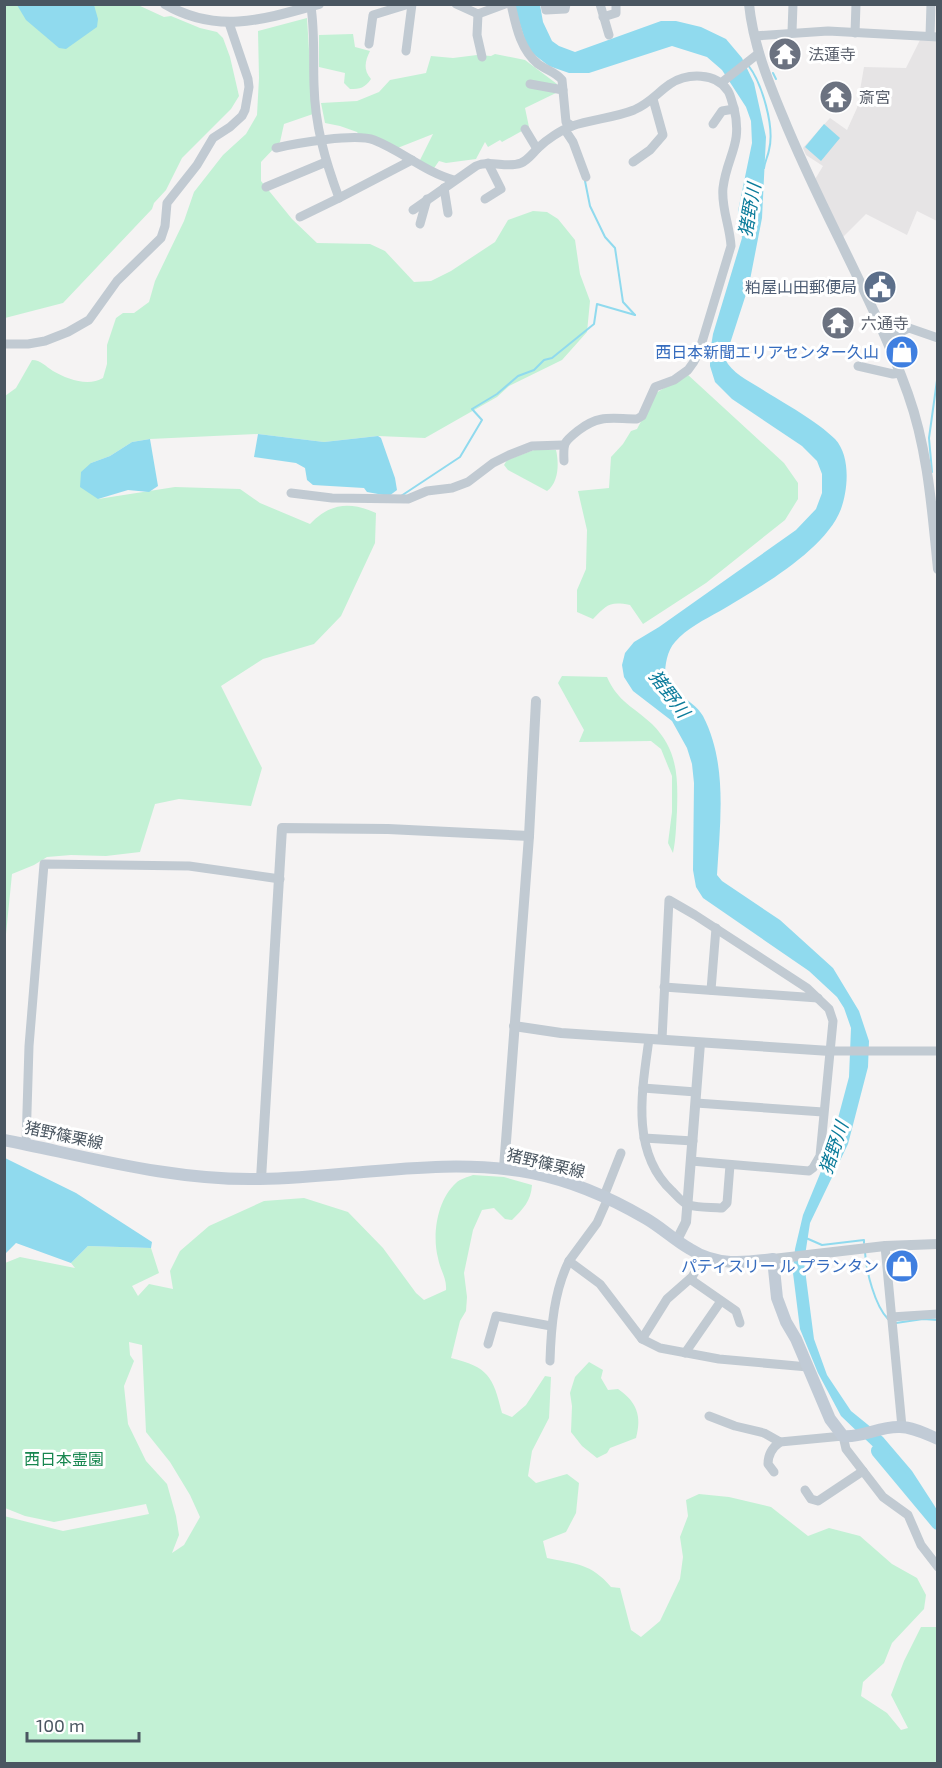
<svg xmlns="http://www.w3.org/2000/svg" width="942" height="1768" font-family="'Exo 2','Noto Sans JP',sans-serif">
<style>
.education{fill:#e6e4e5}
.green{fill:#c3f1d5;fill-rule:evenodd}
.water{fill:#90daee}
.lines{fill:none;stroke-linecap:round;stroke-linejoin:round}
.stream{stroke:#90daee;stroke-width:2}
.river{stroke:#90daee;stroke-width:14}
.minor{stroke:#c1cad2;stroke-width:9}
.tertiary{stroke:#c1cad2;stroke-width:10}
.secondary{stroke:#c1cbd6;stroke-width:12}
.labels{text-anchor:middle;stroke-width:6;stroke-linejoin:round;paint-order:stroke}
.worship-label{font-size:16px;fill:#5b616d;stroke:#fff;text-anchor:start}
.service-label{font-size:16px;fill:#4e5e75;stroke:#fff;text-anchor:end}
.shop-label{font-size:16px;fill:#366cbe;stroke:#fff;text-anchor:end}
.street-label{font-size:16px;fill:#4a5661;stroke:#fff}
.park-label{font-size:16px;fill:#17864f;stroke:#fff}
.water-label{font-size:18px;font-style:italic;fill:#0c7c9b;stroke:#fff}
</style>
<rect width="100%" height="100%" fill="#f5f3f3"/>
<!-- education -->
<path class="education" d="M920,40L937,41V221L917,211L907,235L866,214L842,238L814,181L823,166L806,155L803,148L830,118L847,130L857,108L864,67L906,68Z"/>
<!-- green -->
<g class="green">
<path d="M5,5H138L164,17L171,16L200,28L217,32L223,38L230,57L239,96L231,109L182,158L166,190L154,203L152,209L63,303L5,318Z"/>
<path d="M307,18L313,114L284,124L280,142L261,162V181L292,219L317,243L370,244L385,251L414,282L431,281L451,271L495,242L508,220L533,211L547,212L558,219L575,240L580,274L590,301L587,332L562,360L509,386L497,397L425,438L378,436L324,442L258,434L150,439L132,442L110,456L91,463L98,499L175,487L240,489L260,503L310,524C330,503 350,501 376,513L375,543L341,616L314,644L263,659L221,686L262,768L251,806L179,799L155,804L140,852L106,856L71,855L47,857L34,865L12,874L5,944V396L16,388L32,360C41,360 45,366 53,371C67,379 88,387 103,378L107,364V345L116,318L123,313H134L149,302L155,281L184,221L194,192L223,155L246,134L257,115L259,78L258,31Z"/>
<path d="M353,34L355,47L370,51C365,61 363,70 371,79C365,88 360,89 350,89L344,83L345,73L319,67V35Z"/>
<path d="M495,54L525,60L557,84L558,92L525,108L529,127L502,142L500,140L488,147L485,142L476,159L446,163L439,161L432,171L419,162L433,134L395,149L362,139L357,132L340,126L325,123L321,103L357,101L379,92L390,80L426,73L431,56L453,58L477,55L491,56Z"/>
<path d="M687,374L784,463L798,483V499L785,520L706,583L643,624L630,605C609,601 607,605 593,619L577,612V590L586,569L587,530L578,491L609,488L611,457L623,444L631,431L637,429L656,393Z"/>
<path d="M534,450H556C559,463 559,482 547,491L508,470L504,465L507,460Z"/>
<path d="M562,676L607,677C618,702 634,707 652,724C678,750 678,777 677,811C676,826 676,839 673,853L668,843L672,812V776L661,749L651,741L579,742L584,730L558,683Z"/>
<path d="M473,1175L504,1177L532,1185C531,1201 523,1209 512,1220L505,1219L494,1208L482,1210L473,1230L464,1273L467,1297L466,1311L460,1321L451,1358C488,1367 493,1376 502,1413L512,1417L526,1405L545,1376L551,1377L549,1418L532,1451L528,1476L536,1483L567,1474L579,1483L576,1513L566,1532L543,1541L547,1558C575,1564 591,1563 611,1587L620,1588L631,1630L641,1637L660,1621L680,1579L683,1557L680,1537L688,1516L686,1500L699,1494L729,1497L771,1507L808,1536L829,1528L860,1536L892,1564L917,1578L926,1595L924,1609L892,1643L884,1663L863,1682L861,1696L887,1713L901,1730L908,1728L891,1695L904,1661L921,1627H937V1763H5L4,1516L63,1531L149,1514L146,1504L54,1522L25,1516L5,1508V1263L20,1257L75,1268L71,1263L88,1246L151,1248L159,1273L132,1286L138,1296L149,1284L173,1289L170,1271L180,1251L209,1226L264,1201L304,1198L348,1212L383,1248L416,1293L424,1300L446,1290C447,1278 440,1270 438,1258C432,1235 437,1200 456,1183C460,1179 468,1177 473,1175ZM129,1342L142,1345L146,1432L170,1462L190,1495L200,1517L184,1545L172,1553L179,1535L176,1516L167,1484L146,1461L128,1424L124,1386L134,1361L130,1355Z"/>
<path d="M589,1362L603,1370L601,1378L608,1390L618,1389C637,1402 642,1416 636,1438L610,1448L607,1453L597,1458L582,1446L571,1432L572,1406L570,1393L575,1377Z"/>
</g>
<!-- water -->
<g class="water">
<path d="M17,5H94L98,19L97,27L66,49L59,48L26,20Z"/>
<path d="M514,5H540L543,22L552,41L559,46L575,52L661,21H676L701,27L726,39L742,58L754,83L766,137L762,218L749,285L725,359C732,373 747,380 760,388C782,402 817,421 835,439C851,456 848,490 841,509C825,551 757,589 720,611C704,620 687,628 675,642C667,651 665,665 665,676C669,683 674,689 680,694C688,701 697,706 703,716C728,764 720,823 717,875L722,881L780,920L833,968L859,1011L869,1041L868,1067L848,1144L810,1223L804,1262L814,1339L827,1375L851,1411L883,1437L912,1471L934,1505L937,1510V1527L930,1512L886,1459L841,1416L818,1373L800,1329L793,1273L795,1249L803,1215L829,1152L849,1077L851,1028L844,1008L837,997L809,971L703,898L696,887L693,870L694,783L692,764L687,748L672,721L633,691L624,677L622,665L625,653L634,642L659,627L796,530L816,509L822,493V474L817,461L802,446L732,399L715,382L710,366V352L713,334L742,238L738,211L752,143L751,121L746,107L722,70L707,57L672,46L589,73H569L549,66L528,50Z"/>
<path d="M824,124L840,138L821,161L805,147Z"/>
<path d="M258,434L324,442L378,436L381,438L395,478L397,490L389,496L367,492L364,488L313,485L307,480L305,468L296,463L254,457Z"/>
<path d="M150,439L158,486L149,492L128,490L98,499L80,487L81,472L91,463L110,456L132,442Z"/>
<path d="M5,1158L76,1193L152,1242L151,1248L88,1246L71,1263L16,1243L5,1254Z"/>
</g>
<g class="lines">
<!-- stream -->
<g class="stream">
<path d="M748,65C762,83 775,127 769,150C768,156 765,161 764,168"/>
<path d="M773,73L776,79"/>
<path d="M585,181L590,206L605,237L615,248L623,302L635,315"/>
<path d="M932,472L929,438L938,373"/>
<path d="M401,496L460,457L482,420L472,409L497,394L518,376L534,370L544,360L552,358L594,324L597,304L635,315"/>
<path d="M806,1238L822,1245L864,1240V1243"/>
<path d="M865,1252C866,1271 875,1306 888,1319"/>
<path d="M896,1323L923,1319L938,1320"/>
</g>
<!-- river -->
<path class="river" d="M878,1451L938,1523"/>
<!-- minor -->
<g class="minor">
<path d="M456,4L478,14L505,4"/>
<path d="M511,4C516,26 520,49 538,64C546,70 556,72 562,80L566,122L572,126"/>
<path d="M545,4L546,10L565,9L566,4"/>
<path d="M600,4L609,35"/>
<path d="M311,7C315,33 313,59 314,85C315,126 325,160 339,198L412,160"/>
<path d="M478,14L477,35L482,57"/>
<path d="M603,17L616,13V4"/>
<path d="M792,32L793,4"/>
<path d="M855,33L856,4"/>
<path d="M755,36L828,31L938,37"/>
<path d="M930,36L931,4"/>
<path d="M369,44L373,15L409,4"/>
<path d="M406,51L412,4"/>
<path d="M721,83L759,53"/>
<path d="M530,84L563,90"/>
<path d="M713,124L722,111L734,109"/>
<path d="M525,129L537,149"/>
<path d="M565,130L573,142L586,177"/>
<path d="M276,148C297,143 356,133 374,140C402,151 425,172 454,180"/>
<path d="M633,162L650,150L663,135L653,99"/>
<path d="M266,187L326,162"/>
<path d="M444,188L448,213"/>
<path d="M485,199L501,189L488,163"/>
<path d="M413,210L476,166C491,159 506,169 521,163C528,160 532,154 538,148C546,140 561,130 572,126C592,119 614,118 634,110C650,103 657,93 670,84C687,73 716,72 728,91C731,96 732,103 734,108C743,145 727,155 723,188C721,208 730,226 731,246L699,352L693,363L688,370L674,380L655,387L642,416L637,419C612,419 600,414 579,430C564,442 563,442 564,461"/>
<path d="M300,217L339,198"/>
<path d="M420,224L427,199"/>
<path d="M886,339L909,328L938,338"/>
<path d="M4,344H28L45,341L68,332L89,320L117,281L161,238L165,226L167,203L197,165L213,138L230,127L242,116L245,110L249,87L248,79L229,23"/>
<path d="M858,366L893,374L900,373"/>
<path d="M291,493L332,498L408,499L427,491L452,488L468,482L493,463L509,455L532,446L563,445"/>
<path d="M664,987L818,998"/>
<path d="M711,990L716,928"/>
<path d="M649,1039C642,1090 630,1152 672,1191C677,1196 683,1204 689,1205C699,1208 711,1207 722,1208L727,1203L730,1165"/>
<path d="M662,1039L669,900L695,915L807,988L829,1009L833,1021L820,1156L813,1168L809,1171L691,1161"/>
<path d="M830,1051H938"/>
<path d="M643,1088L696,1092"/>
<path d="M696,1103L823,1112"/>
<path d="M644,1138L693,1141"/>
<path d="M26,1144L29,1046L44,864L189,866L280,879"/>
<path d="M604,1196L621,1153"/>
<path d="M608,1198L597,1223L569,1261L600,1284L642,1339L660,1348L719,1359L808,1367"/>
<path d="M885,1246L902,1427"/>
<path d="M690,1279L736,1311L740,1323"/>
<path d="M891,1317L938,1314"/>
<path d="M642,1339L667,1299L692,1277L704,1256"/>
<path d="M488,1344L496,1316L551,1326"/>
<path d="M685,1353L721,1301"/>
<path d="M550,1361C551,1327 554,1291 569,1261"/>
<path d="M709,1416L735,1426L764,1433L780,1442L843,1436L846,1449L883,1497L908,1515L921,1545L938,1567"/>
<path d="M774,1472L768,1464C768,1455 773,1447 780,1442"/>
<path d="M805,1490L811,1499L818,1501L863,1471"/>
</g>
<!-- tertiary -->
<g class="tertiary">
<path d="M165,4C217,35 266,19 319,4"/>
<path d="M749,4C753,44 768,81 783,117C821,211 874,299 908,394C928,450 932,510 938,569"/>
<path d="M514,1026L561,1033L830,1051"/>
<path d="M504,1168L529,836L536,701"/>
<path d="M261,1179L282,828L388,829L529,836"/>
<path d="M677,1240L686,1222L700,1043"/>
<path d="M773,1259L885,1246L938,1244"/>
</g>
<!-- secondary -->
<path class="secondary" d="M4,1140C89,1157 173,1181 260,1179C350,1178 442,1156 532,1173C572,1181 609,1197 645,1218C661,1227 674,1240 690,1249C716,1266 744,1263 773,1259L777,1298L786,1322L796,1339L830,1419L843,1436C862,1438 880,1426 900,1427C913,1427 926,1434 938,1439"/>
</g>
<!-- icons -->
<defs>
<g id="temple-disc" transform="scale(1.725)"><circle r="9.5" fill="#6b7280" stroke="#fff"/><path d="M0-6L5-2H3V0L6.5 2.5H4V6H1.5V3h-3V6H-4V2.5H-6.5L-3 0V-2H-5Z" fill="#fff"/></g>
<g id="civic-disc" transform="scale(1.725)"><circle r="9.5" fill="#5c6f8a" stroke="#fff"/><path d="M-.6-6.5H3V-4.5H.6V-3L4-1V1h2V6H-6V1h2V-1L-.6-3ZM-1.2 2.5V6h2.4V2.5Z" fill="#fff"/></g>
<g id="shop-disc" transform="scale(1.725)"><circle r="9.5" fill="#3f7fe0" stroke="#fff"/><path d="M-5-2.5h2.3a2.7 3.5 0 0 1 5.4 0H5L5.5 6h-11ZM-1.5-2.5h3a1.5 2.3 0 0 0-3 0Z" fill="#fff"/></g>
</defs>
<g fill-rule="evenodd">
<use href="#temple-disc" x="785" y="54"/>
<use href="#temple-disc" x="836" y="97"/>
<use href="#civic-disc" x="880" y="287"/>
<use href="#temple-disc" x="838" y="323"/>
<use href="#shop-disc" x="902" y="352"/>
<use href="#shop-disc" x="902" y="1266"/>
</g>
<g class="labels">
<!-- worship labels -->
<g class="worship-label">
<text x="808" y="60">法蓮寺</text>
<text x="859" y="103">斎宮</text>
<text x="861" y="329">六通寺</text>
</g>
<!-- service labels -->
<g class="service-label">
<text x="857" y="293">粕屋山田郵便局</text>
</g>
<!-- shop labels -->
<g class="shop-label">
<text x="879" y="358">西日本新聞エリアセンター久山</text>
<text x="879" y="1272">パティスリー ル プランタン</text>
</g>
<!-- street labels -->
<g class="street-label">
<text transform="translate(64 1135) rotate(12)" y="6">猪野篠栗線</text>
<text transform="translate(546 1163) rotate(13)" y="6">猪野篠栗線</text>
</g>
<!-- park labels -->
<g class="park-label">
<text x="64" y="1465">西日本霊園</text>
</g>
<!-- water labels -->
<g class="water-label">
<text transform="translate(750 210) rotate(-80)" y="6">猪野川</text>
<text transform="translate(669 694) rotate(53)" y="6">猪野川</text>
<text transform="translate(834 1148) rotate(-71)" y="6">猪野川</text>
</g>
</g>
<!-- border -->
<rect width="942" height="1768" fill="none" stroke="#4a5661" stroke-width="12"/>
<!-- scale -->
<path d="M27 1732v9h112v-9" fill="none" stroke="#4a5661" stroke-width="3"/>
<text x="36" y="1732" font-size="18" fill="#4a5661" stroke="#ffffff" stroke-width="4.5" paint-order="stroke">100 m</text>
</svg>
